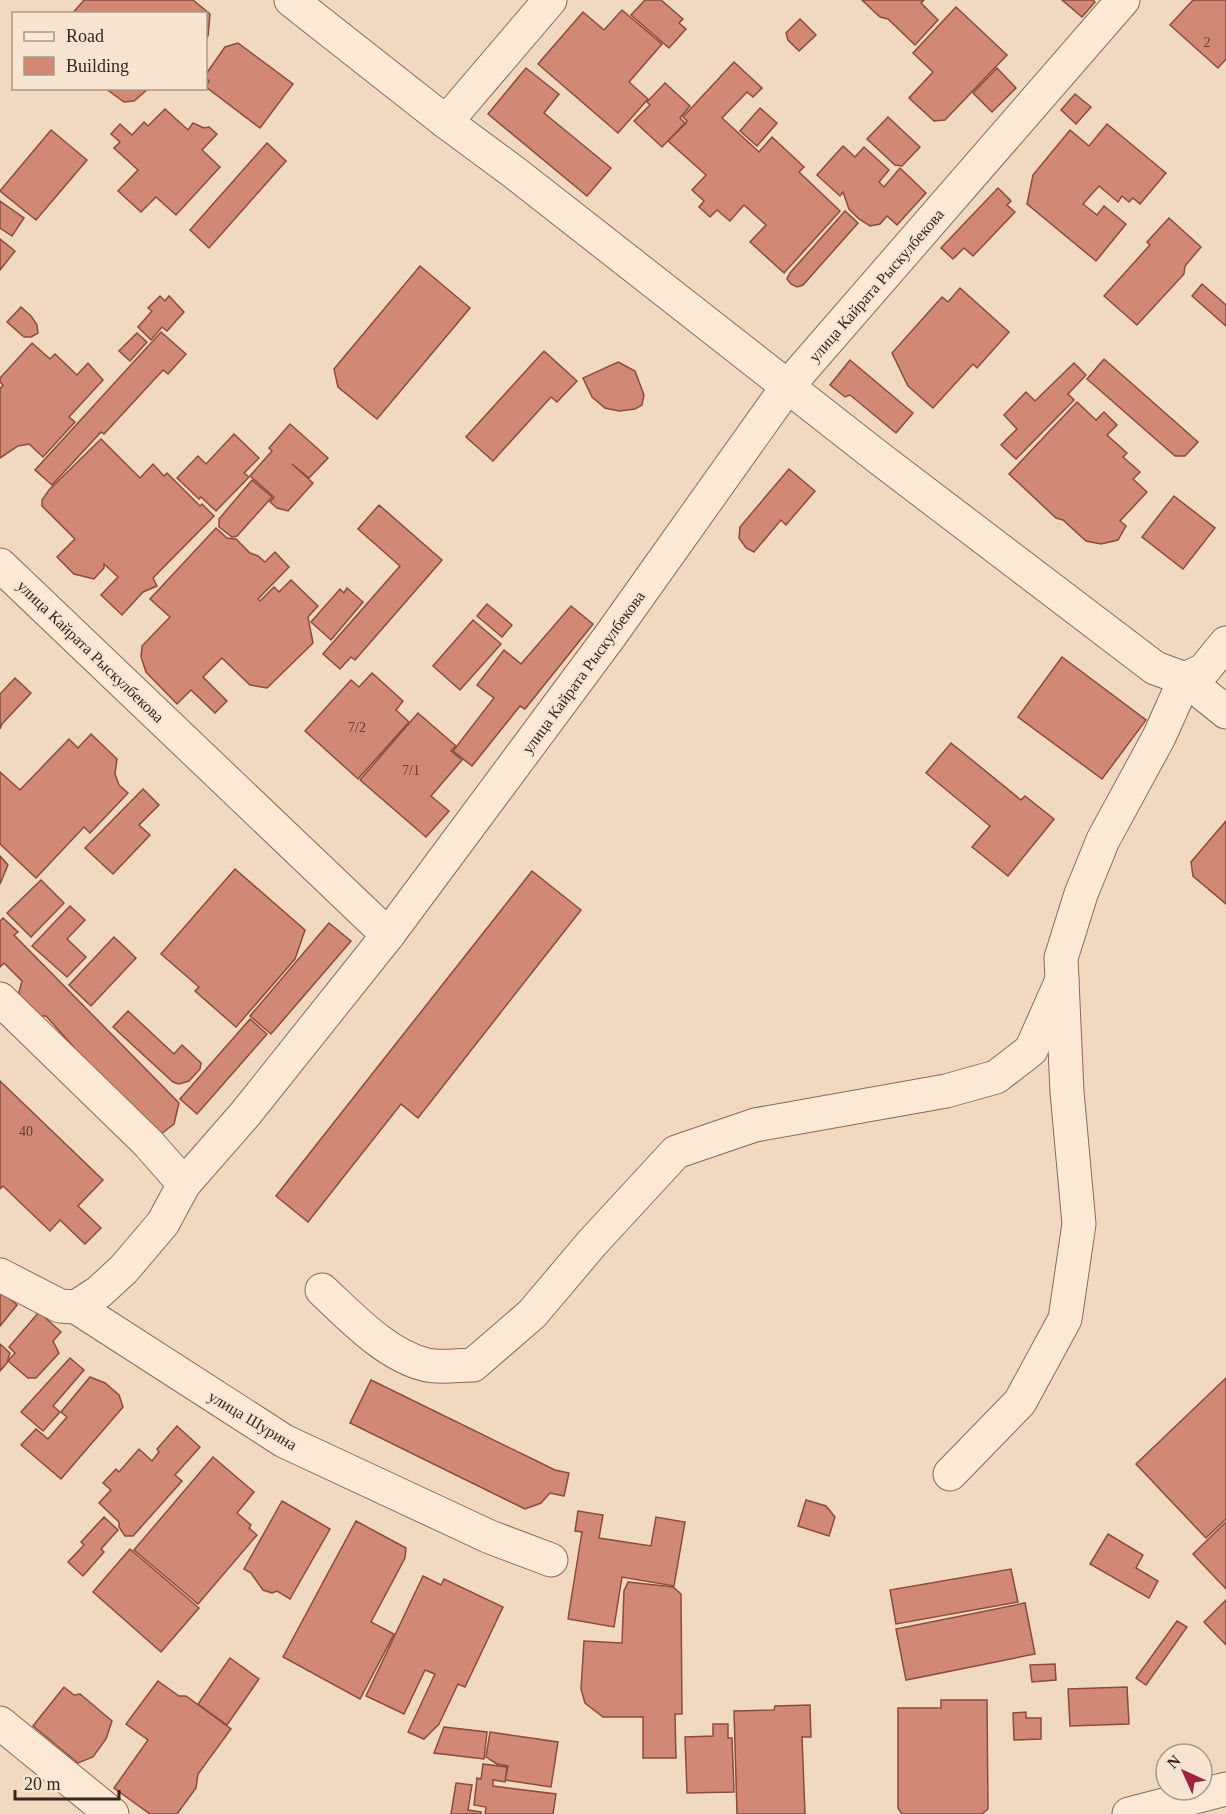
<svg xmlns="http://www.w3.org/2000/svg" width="1226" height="1814" font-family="'Times New Roman',serif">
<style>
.building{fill:#d18874;stroke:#8c4b3c;stroke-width:1.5}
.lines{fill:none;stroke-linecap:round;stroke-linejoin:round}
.minor-casing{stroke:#8c6857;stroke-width:35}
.minor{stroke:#fbe8d5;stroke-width:33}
.labels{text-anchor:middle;stroke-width:5;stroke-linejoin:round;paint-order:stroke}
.number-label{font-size:14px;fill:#603e33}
.street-label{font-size:16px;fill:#3a251d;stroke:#f8e5d1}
</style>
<rect width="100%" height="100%" fill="#f1d9c1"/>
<!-- building -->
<g class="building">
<path d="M84,0H193L210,14L208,36L206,38V14H72Z"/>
<path d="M645,0H661L683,19L679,23L686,29L669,48L631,15Z"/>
<path d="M862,0H924L921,3L938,20L915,45L888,19L880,17Z"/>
<path d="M1062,0H1093L1095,2L1082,17Z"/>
<path d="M1193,0H1226V59L1218,68L1170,25Z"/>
<path d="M956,7L1007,55L945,120L934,121L909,98L933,72L913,53Z"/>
<path d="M622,10L662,44L629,82L648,99L618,133L538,64L583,12L604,30Z"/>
<path d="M800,19L816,35L799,51L788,40L786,33Z"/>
<path d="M238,43L293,84L260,128L206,87L209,81L206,78V74L225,47Z"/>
<path d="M734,62L762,88L753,97L747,92L722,118L759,152L772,137L804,167L799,172L840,211L784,273L750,242L766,225L744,205L730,221L717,210L710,217L699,207L704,201L692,190L706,175L668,141L686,123L687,121L683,117Z"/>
<path d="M526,68L559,94L544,113L611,168L587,196L488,114Z"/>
<path d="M997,68L1016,88L992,112L973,93Z"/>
<path d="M665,83L690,106L680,118L685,123L662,147L634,121L650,105L647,102Z"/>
<path d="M105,88H149L134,101L124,102Z"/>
<path d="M1075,94L1091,107L1076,124L1061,110Z"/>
<path d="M760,108L777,123L757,146L740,131Z"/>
<path d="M165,109L188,130L193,123L204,128L209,127L217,134L202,150L220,167L176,215L156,197L141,212L118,191L138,170L114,148L120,142L111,134L120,124L132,135L144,122L148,126Z"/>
<path d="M888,117L920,147L902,166L895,165L867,139Z"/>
<path d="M1107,124L1166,173L1140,204L1133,198L1129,202L1122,196L1118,202L1099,186L1083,204L1097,215L1104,206L1126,224L1096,261L1027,204L1033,175L1070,130L1089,146Z"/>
<path d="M51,130L87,160L36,220L0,191Z"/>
<path d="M267,143L286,161L209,248L190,230Z"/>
<path d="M843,146L855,157L864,147L889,170L879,182L884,187L900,168L926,193L897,225L887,216L880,224L870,226L859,219L849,209L843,192L840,196L817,175Z"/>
<path d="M998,188L1011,201L1007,205L1015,212L973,256L964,248L953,259L941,248Z"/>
<path d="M0,201L24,218L12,236L0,228Z"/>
<path d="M845,211L858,223L803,285L797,287L791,284L787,279L790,273Z"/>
<path d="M1169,218L1201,247L1185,266L1184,274L1137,325L1104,296L1150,245L1147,242Z"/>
<path d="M0,239L15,251L0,270Z"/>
<path d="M420,266L470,308L377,419L338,387L334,369Z"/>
<path d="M1202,284L1226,305V326L1192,296Z"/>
<path d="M960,288L1009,332L977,368L973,364L933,408L908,386L892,353L942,297L948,302Z"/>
<path d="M160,296L165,301L169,296L184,312L167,331L162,327L151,340L138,327L152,311L148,308Z"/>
<path d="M21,307L31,316L37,325L38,333L31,337H24L7,322Z"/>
<path d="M161,332L186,354L168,374L163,370L104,434L101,432L52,485L35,470Z"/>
<path d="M137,333L147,342L130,361L119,351Z"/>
<path d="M32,343L50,359L55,354L77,375L88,363L103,380L69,417L75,422L43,457L29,444L18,446L0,458V389L3,385L0,382V378Z"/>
<path d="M544,351L577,381L557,402L551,397L493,461L466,437Z"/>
<path d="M1104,359L1198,442L1185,456H1175L1087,379Z"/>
<path d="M850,360L913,413L896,433L850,395L845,397L830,385Z"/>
<path d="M618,362L635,371L644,395L642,405L635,409L619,411L605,408L592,397L583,378Z"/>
<path d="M1074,363L1086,375L1068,394L1074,400L1016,459L1001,445L1017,429L1004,415L1026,392L1035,401Z"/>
<path d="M1077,402L1096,420L1104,412L1117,425L1107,435L1127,453L1123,457L1140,472L1133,479L1147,492L1120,521L1126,526L1118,540L1101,544L1086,541L1063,520L1056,518L1009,474Z"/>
<path d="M290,424L328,458L309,478L292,464L313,483L288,511L277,508L270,502L274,497L250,476L272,451L269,448Z"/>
<path d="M234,434L259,458L244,473L249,477L216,511L201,497L199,499L177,478L198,456L206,464Z"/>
<path d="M101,439L140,478L153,464L164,476L167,473L200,506L202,504L214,516L153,578L157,586L143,592L122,615L101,595L118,577L104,564V568L94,579L74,574L57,557L75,539L42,506V500L49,490Z"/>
<path d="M789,469L815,491L786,525L781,520L754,552L746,548L739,538L740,527Z"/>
<path d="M252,480L272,497L237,536L232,537L219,527V519Z"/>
<path d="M1174,496L1215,528L1183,569L1142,537Z"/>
<path d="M379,505L442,560L355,660L351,657L340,669L323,654L400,566L358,529Z"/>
<path d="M216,528L227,538L236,539L250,553L258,556L265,562L275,552L289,567L258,599L260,601L274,587L279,592L291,580L318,606L308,617L313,643L267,688L250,685L222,658L203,677L227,701L215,713L191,690L177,704L146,672L141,657L142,646L170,617L150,599Z"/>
<path d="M347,588L363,602L331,640L311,622L340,589L344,593Z"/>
<path d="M487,604L512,625L502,637L477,616Z"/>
<path d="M571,606L593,624L525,709L520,706L472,766L453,751L494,698L477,685L504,650L521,664Z"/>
<path d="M473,620L501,644L460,690L433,666Z"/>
<path d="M1062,657L1146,720L1102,779L1018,717Z"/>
<path d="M372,673L403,701L396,710L409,722L358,779L305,731L351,680L359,687Z"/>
<path d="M15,678L31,693L2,724L0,729V694Z"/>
<path d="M418,713L456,746L451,751L462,760L431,796L449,811L426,837L360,780Z"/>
<path d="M91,734L117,759L115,774L119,785L128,793L90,833L84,827L36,878L0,844V772L20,790L69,739L78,748Z"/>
<path d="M951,743L1021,800L1025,796L1054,819L1008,876L972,847L990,826L926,773Z"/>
<path d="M143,789L159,805L139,825L150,835L113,874L85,848Z"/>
<path d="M1226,821V904L1193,876L1191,862Z"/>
<path d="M0,856L8,865L0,884Z"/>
<path d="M235,869L305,930L295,959L236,1027L195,991L199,987L161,954Z"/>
<path d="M532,871L581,910L418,1118L401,1104L308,1222L276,1196Z"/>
<path d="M41,880L64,903L31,937L7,913Z"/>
<path d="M70,906L85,920L67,939L86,957L67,977L32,946Z"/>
<path d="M3,918L18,932L14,935L179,1103L174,1124L161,1134L147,1129L46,1016H39L20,1002L19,992L22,981L4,963L0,967V921Z"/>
<path d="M329,923L351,941L271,1034L250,1016Z"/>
<path d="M114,937L136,958L91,1006L69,985Z"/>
<path d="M128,1011L174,1054L182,1045L201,1063L200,1069L189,1081L179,1084L173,1082L113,1027Z"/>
<path d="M250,1019L267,1034L197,1114L180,1099Z"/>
<path d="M0,1081L103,1180L78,1206L101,1228L85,1244L60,1220L50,1231L3,1186L0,1189Z"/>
<path d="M0,1290L17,1305L0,1326Z"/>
<path d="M39,1312L61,1332L53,1341L59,1353L36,1378H28L8,1361L15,1353L9,1347Z"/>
<path d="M0,1344L10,1353L7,1363L0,1371Z"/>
<path d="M70,1358L84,1370L53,1406L60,1412L43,1431L21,1412Z"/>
<path d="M90,1377L105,1383L119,1395L123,1407L61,1479L21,1445L36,1429L48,1439L67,1417L61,1412Z"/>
<path d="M1226,1378V1519L1206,1538L1136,1464Z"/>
<path d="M371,1380L555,1470L569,1473L564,1496L550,1493L541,1503L525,1509L350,1423Z"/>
<path d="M177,1426L200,1447L175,1475L182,1481L133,1536H125L119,1527V1522L99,1503L111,1490L103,1483L116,1469L119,1472L139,1449L152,1461L159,1452L157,1449Z"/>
<path d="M213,1457L254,1492L237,1513L251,1525L249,1528L257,1535L198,1604L134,1550Z"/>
<path d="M806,1500L826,1506L835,1517L829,1536L798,1526Z"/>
<path d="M282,1501L330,1529L290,1599L277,1591L272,1593L263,1590L251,1573L244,1569Z"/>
<path d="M578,1511L603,1515L599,1538L651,1546L656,1517L685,1522L674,1586L622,1577L614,1627L568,1619L582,1532L575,1531Z"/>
<path d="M104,1517L118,1530L101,1549L104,1552L83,1576L68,1562L84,1545L81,1542Z"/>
<path d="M356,1521L406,1548L405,1558L371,1622L394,1634L360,1699L283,1657Z"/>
<path d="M1226,1522V1589L1193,1554Z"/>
<path d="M1108,1534L1143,1555L1136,1568L1158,1581L1149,1598L1090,1564Z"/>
<path d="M130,1549L199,1608L161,1652L93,1592Z"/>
<path d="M1011,1569L1018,1602L896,1624L890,1590Z"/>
<path d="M423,1576L441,1585L444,1579L503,1607L465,1687L458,1684L439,1724L424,1739L408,1732L435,1674L425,1670L404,1714L366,1696Z"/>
<path d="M628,1582L673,1587L681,1594L682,1714H675L676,1758H643V1717H603L585,1703L581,1689L584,1641L622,1643L624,1591Z"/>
<path d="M1226,1600V1645L1204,1622Z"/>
<path d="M1025,1603L1035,1654L906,1680L896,1629Z"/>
<path d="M1177,1621L1187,1627L1146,1685L1136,1678Z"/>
<path d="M230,1658L259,1679L227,1725L198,1704Z"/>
<path d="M1055,1664L1056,1680L1032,1682L1030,1665Z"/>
<path d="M158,1681L179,1696H186L231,1729L198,1774L196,1788L177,1814H150L114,1788L148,1740L126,1724Z"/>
<path d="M64,1687L74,1695L80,1694L112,1721L106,1739L93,1757L78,1763L33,1726Z"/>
<path d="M1127,1687L1129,1724L1070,1726L1068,1689Z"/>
<path d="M941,1700H987L988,1809L982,1814H902L898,1808V1708H941Z"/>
<path d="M810,1705L811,1737H802L805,1814H737L734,1711L774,1710L775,1706Z"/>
<path d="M1026,1712V1718H1041V1739L1014,1740L1013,1713Z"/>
<path d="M713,1724H728V1738H732L734,1792L687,1793L685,1737L713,1736Z"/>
<path d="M444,1727L487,1732L484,1759L434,1753Z"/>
<path d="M490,1732L558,1742L551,1787L505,1780L508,1766L497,1764L486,1757Z"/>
<path d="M483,1764L507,1767L505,1782L493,1780V1786L556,1794L553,1814H485L486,1807L474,1805L477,1778L481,1779Z"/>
<path d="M456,1783L472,1785L468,1810L481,1812V1814H451Z"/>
</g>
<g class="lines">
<!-- minor casing -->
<g class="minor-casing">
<g id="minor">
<path d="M291,0L446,122L515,173L879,458L1155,668L1185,679L1226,712"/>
<path d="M446,122L550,0"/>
<path d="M0,565L388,935"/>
<path d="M0,999L148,1143L184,1184"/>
<path d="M0,1275L60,1306L76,1307L284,1441L490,1537L551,1560"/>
<path d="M322,1290C351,1317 387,1356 427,1365C441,1368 459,1365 473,1365L532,1314L592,1243L676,1152L755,1125L946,1091L996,1077L1031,1050L1062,980"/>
<path d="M76,1307L99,1292L124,1269L163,1223L184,1184L246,1113L388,935L610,636L787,387L1123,0"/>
<path d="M950,1474L1020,1402L1065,1319L1079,1224L1067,1092L1061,958L1081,894L1103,840L1159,737L1185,679L1204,670L1226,643"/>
<path d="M0,1723L112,1814"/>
<path d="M1129,1814L1226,1789"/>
</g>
</g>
<!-- minor -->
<use href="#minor" class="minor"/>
</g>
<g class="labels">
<!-- number labels -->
<g class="number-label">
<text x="1207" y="47">2</text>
<text x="357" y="732">7/2</text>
<text x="411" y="775">7/1</text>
<text x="26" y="1136">40</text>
</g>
<!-- street labels -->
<g class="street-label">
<text transform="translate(876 285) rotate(-49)" y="6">улица Кайрата Рыскулбекова</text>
<text transform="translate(91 651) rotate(44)" y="6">улица Кайрата Рыскулбекова</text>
<text transform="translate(583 672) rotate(-54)" y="6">улица Кайрата Рыскулбекова</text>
<text transform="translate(253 1420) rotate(31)" y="6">улица Шурина</text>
</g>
</g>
<!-- legend -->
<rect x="12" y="12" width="195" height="78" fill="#f8e5d1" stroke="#ac9889" stroke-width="1.5"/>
<rect x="24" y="32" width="30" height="9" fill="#fbe8d5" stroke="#ac9889" stroke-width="1.5"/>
<text x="66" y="42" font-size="18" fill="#3a251d">Road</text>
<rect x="24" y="57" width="30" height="18" fill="#d18874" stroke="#ac9889" stroke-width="1.5"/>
<text x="66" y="72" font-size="18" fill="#3a251d">Building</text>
<!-- north arrow -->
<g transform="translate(1184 1772) rotate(315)"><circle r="28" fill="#f8e5d1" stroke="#ac9889" stroke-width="1.5"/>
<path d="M0-4.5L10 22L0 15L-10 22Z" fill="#9f233d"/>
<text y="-9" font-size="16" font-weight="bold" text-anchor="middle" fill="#3a251d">N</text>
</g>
<!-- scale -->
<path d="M15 1790v9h104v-9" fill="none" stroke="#3a251d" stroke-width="3"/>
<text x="24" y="1790" font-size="18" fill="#3a251d" stroke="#f8e5d1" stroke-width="4.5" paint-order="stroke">20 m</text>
</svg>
